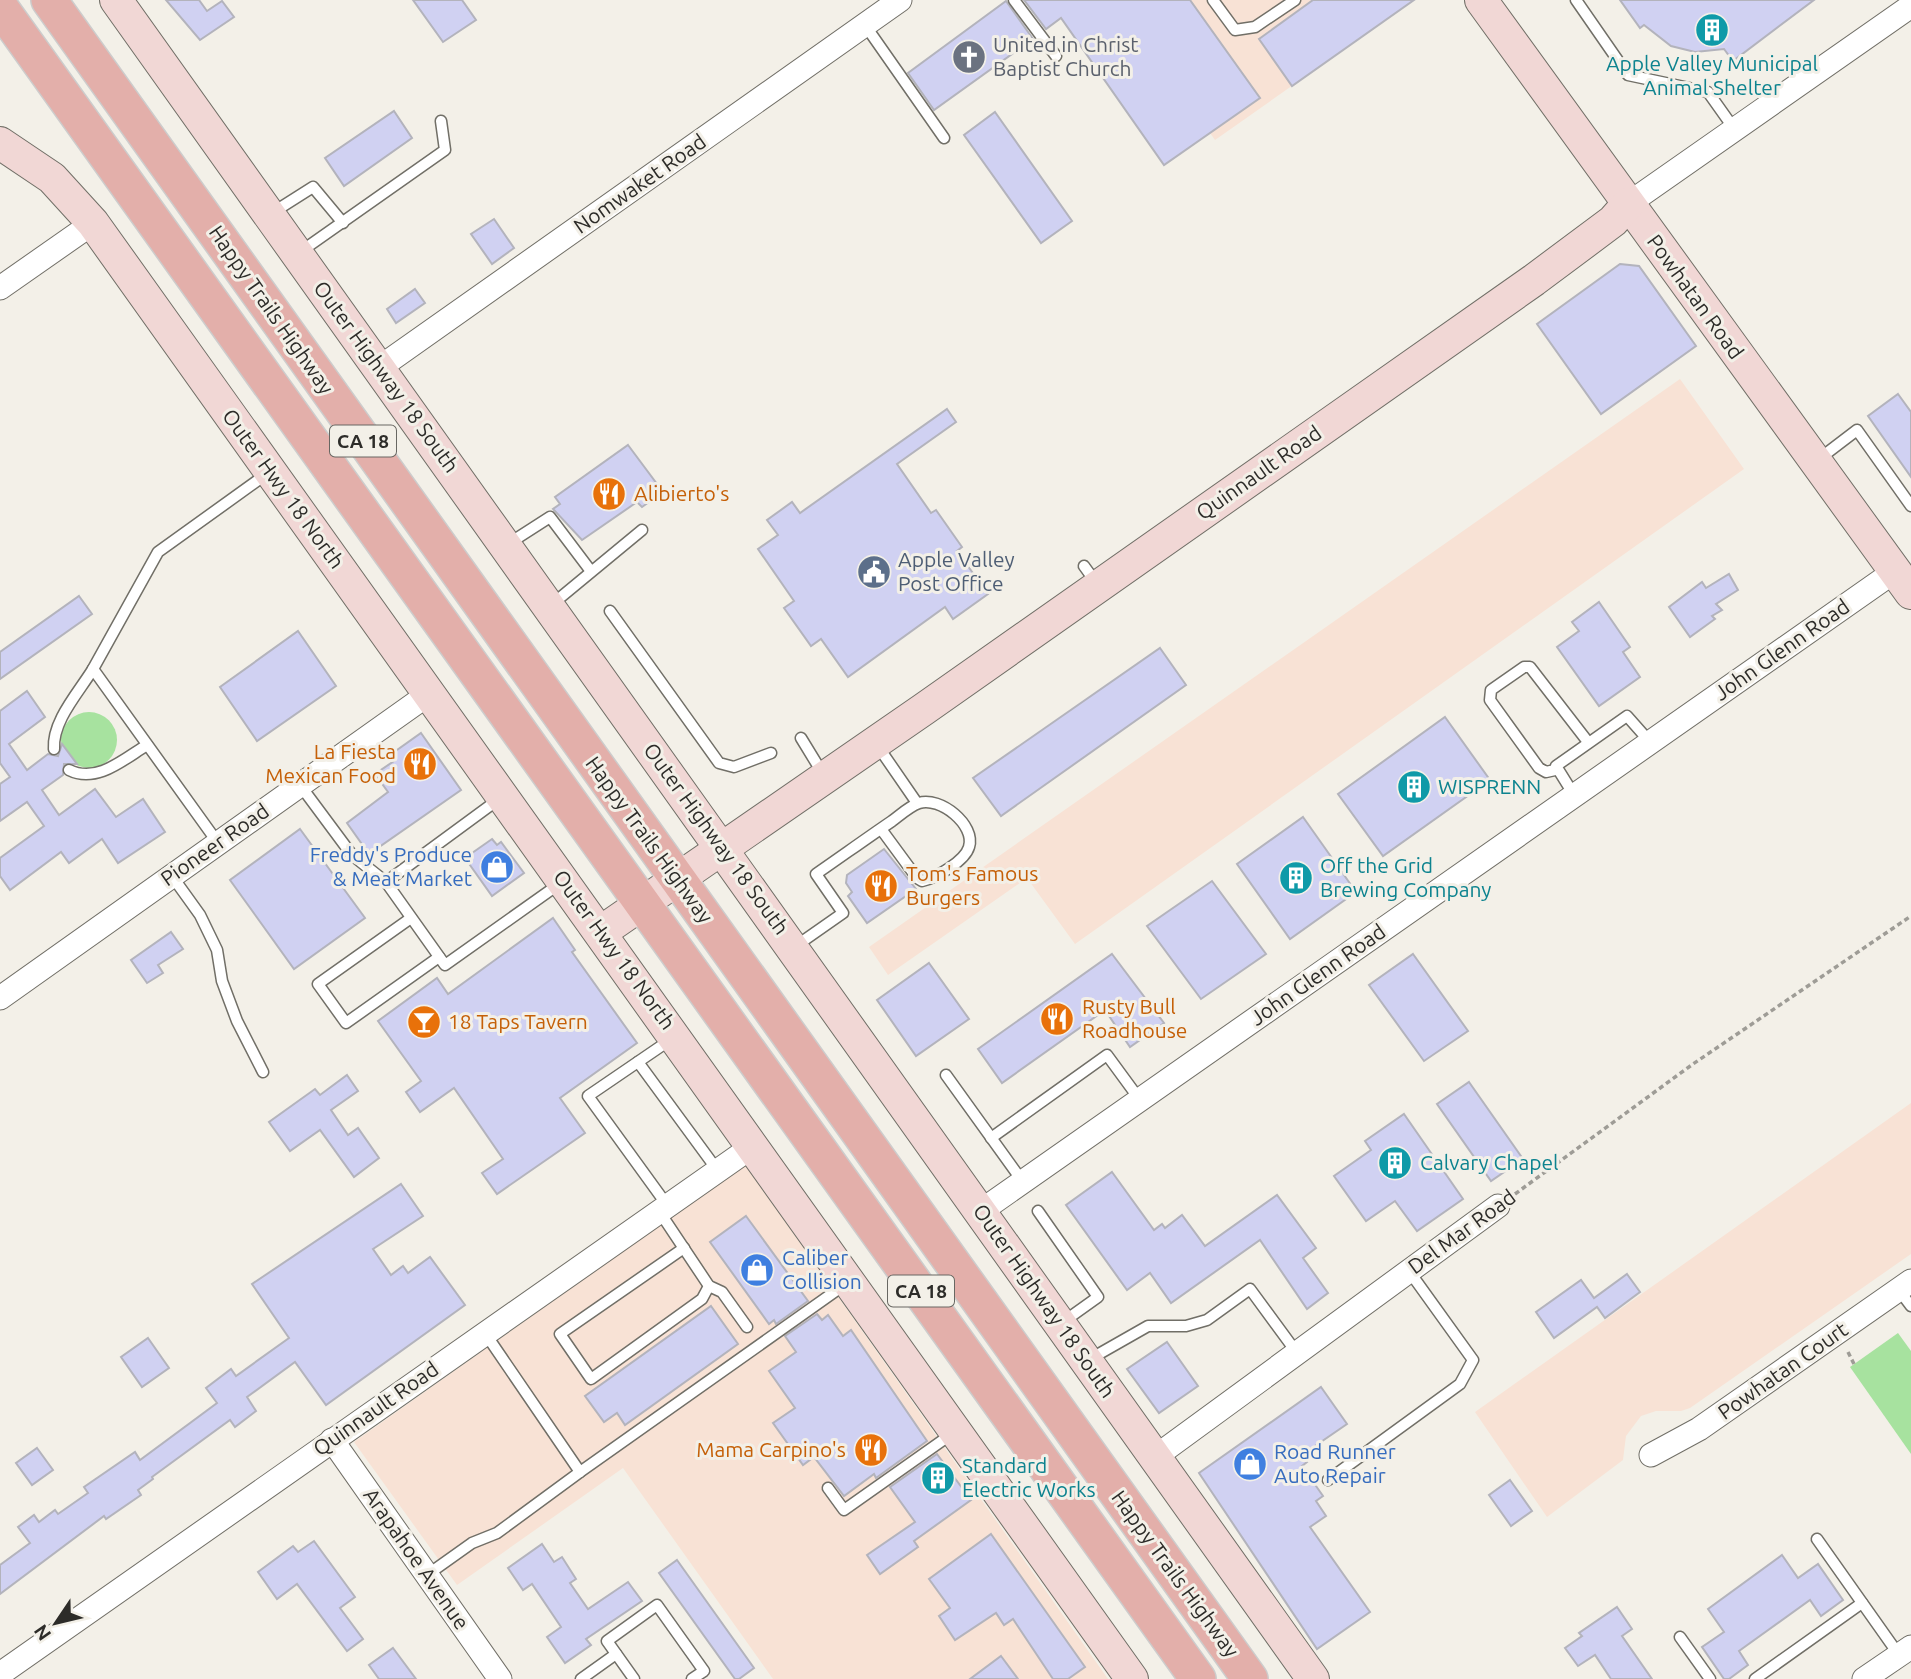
<svg xmlns="http://www.w3.org/2000/svg" width="1911" height="1679" font-family="Ubuntu,sans-serif">
<style>
.commercial{fill:#f8e2d5}
.green{fill:#a7e29f}
.building{fill:#d0d1f2;stroke:#b3b3bc;stroke-width:2}
.lines{fill:none;stroke-linecap:round;stroke-linejoin:round}
.lane-casing{stroke:#716f67;stroke-width:13}
.street-casing{stroke:#716f67;stroke-width:25}
.secondary-casing{stroke:#716f67;stroke-width:34}
.primary-casing{stroke:#cdcccc;stroke-width:38}
.path{stroke:#9e9c96;stroke-width:3.5;stroke-dasharray:5 3.5;stroke-linecap:butt}
.lane{stroke:#fff;stroke-width:10}
.street{stroke:#fff;stroke-width:23}
.secondary{stroke:#f1d7d5;stroke-width:32}
.primary{stroke:#e3afaa;stroke-width:35}
.labels{text-anchor:middle;stroke-width:6;stroke-linejoin:round;paint-order:stroke}
.shield{fill:#f3f0e8;stroke:#686762;stroke-width:2}
.shield-label{font-size:19px;font-weight:bold;fill:#2d2c29}
.worship-label{font-size:21px;fill:#5b616d;stroke:#f3f0e8;text-anchor:start}
.culture-label{font-size:21px;fill:#0d838f;stroke:#f3f0e8;text-anchor:start}
.street-label{font-size:21px;fill:#2d2c29;stroke:#f3f0e8}
.food-label{font-size:21px;fill:#c56008;stroke:#f3f0e8;text-anchor:start}
.service-label{font-size:21px;fill:#4e5e75;stroke:#f3f0e8;text-anchor:start}
.shop-label{font-size:21px;fill:#366cbe;stroke:#f3f0e8;text-anchor:start}
</style>
<rect width="100%" height="100%" fill="#f3f0e8"/>
<!-- commercial -->
<g class="commercial">
<path d="M1116,0H1414L1215,140Z"/>
<path d="M1680,379L1744,469L1075,944L1027,878L888,975L869,947Z"/>
<path d="M1911,1103V1254L1690,1408L1681,1411H1656L1641,1416L1626,1436L1623,1460L1547,1517L1475,1412Z"/>
<path d="M745,1165L1108,1679H773L623,1468L457,1585L354,1442Z"/>
</g>
<!-- green -->
<g class="green">
<circle cx="89" cy="740" r="28"/>
<path d="M1898,1333L1911,1351V1454L1850,1367Z"/>
</g>
<!-- building -->
<g class="building">
<path d="M166,0H199L207,11L222,1L234,17L200,40Z"/>
<path d="M413,0H462L476,20L443,42Z"/>
<path d="M1024,0H1190L1260,98L1164,165L1061,18L1046,29Z"/>
<path d="M1313,0H1414L1292,86L1259,39Z"/>
<path d="M1620,0H1814L1733,61L1724,49L1695,52L1671,46L1644,25L1640,28Z"/>
<path d="M1006,1L1033,39L934,110L908,73Z"/>
<path d="M394,111L412,138L344,186L325,158Z"/>
<path d="M995,112L1072,221L1041,243L964,135Z"/>
<path d="M494,219L514,248L492,264L471,234Z"/>
<path d="M1620,264L1639,266L1696,346L1601,414L1537,324Z"/>
<path d="M415,289L425,303L396,323L387,309Z"/>
<path d="M1898,394L1911,412V477L1868,416Z"/>
<path d="M947,409L956,422L897,464L931,513L936,510L962,547L957,551L988,594L953,619L945,607L848,677L821,639L811,646L784,608L794,601L758,549L778,535L767,520L792,502L800,513Z"/>
<path d="M628,445L663,492L642,507L637,502L582,540L553,509L560,504L555,497Z"/>
<path d="M1729,574L1738,590L1716,604L1722,610L1712,616L1715,619L1690,637L1669,607L1702,582L1706,588Z"/>
<path d="M79,596L92,614L0,679V652Z"/>
<path d="M1599,602L1630,647L1623,652L1640,677L1599,706L1557,647L1579,631L1572,622Z"/>
<path d="M298,631L336,686L257,741L220,687Z"/>
<path d="M1160,648L1186,685L1001,816L973,778Z"/>
<path d="M27,691L45,717L9,744L27,770L48,754L58,756L62,744L77,764H64L63,775L42,790L59,815L95,789L116,817L143,799L165,832L118,863L102,839L69,863L61,852L10,890L0,876V858L44,826L27,802L0,821V784L10,777L0,763V711Z"/>
<path d="M1445,717L1490,780L1383,856L1338,794Z"/>
<path d="M421,733L461,790L369,854L347,823L388,792L375,774L394,761L390,755Z"/>
<path d="M1303,817L1356,892L1290,939L1237,864Z"/>
<path d="M300,829L365,918L294,969L230,880Z"/>
<path d="M492,839L497,845L501,842L524,873L492,896L465,858Z"/>
<path d="M884,849L916,889L867,923L848,896L852,892L846,883L847,875Z"/>
<path d="M1212,881L1266,954L1201,999L1147,926Z"/>
<path d="M553,918L575,950L572,952L637,1043L560,1098L585,1133L497,1194L482,1173L503,1159L454,1088L420,1112L406,1092L421,1081L378,1021L437,978L448,994Z"/>
<path d="M171,932L183,949L158,965L163,973L147,983L131,960Z"/>
<path d="M1112,954L1164,1023L1130,1047L1105,1010L1002,1083L978,1049Z"/>
<path d="M1413,954L1468,1031L1424,1061L1369,985Z"/>
<path d="M929,963L969,1019L916,1056L877,1000Z"/>
<path d="M347,1075L358,1091L331,1110L348,1135L358,1128L379,1158L354,1177L320,1130L290,1151L269,1122L315,1089L320,1095Z"/>
<path d="M1469,1082L1523,1159L1491,1181L1437,1104Z"/>
<path d="M1404,1114L1463,1199L1417,1231L1395,1201L1366,1221L1334,1176L1371,1150L1365,1141Z"/>
<path d="M1112,1172L1154,1230L1162,1224L1165,1228L1182,1215L1205,1246L1277,1195L1316,1248L1303,1258L1328,1293L1307,1309L1260,1240L1171,1303L1150,1273L1127,1290L1066,1205Z"/>
<path d="M401,1184L423,1216L373,1249L391,1275L403,1266L408,1273L430,1257L465,1305L326,1405L295,1362L247,1397L256,1411L235,1427L230,1420L152,1477L153,1479L138,1490L141,1495L106,1519L104,1516L0,1594V1565L30,1543L18,1527L34,1515L39,1522L55,1510L58,1514L88,1493L84,1487L135,1452L140,1460L217,1403L206,1388L231,1369L236,1376L289,1338L252,1284Z"/>
<path d="M746,1216L808,1301L776,1324L774,1320L769,1324L710,1242Z"/>
<path d="M1627,1274L1640,1292L1605,1318L1597,1307L1554,1338L1536,1312L1581,1280L1594,1298Z"/>
<path d="M711,1306L738,1344L625,1425L617,1413L604,1422L585,1396Z"/>
<path d="M817,1314L822,1320L828,1315L843,1336L851,1330L927,1441L876,1478L874,1474L844,1496L814,1457L803,1465L773,1423L795,1408L769,1371L796,1352L785,1336Z"/>
<path d="M148,1338L169,1368L142,1387L121,1357Z"/>
<path d="M1167,1342L1198,1386L1159,1413L1127,1369Z"/>
<path d="M1321,1387L1347,1424L1302,1455L1307,1462L1302,1466L1323,1496L1316,1501L1326,1516L1310,1527L1370,1612L1317,1649L1199,1473Z"/>
<path d="M37,1448L53,1470L32,1485L16,1463Z"/>
<path d="M937,1454L971,1500L914,1541L918,1547L880,1574L867,1555L915,1522L890,1487Z"/>
<path d="M1510,1480L1532,1511L1511,1526L1489,1495Z"/>
<path d="M991,1534L1085,1667L1068,1679H1053L1013,1619L1004,1625L996,1613L955,1640L939,1616L950,1608L929,1579Z"/>
<path d="M314,1541L355,1597L340,1608L363,1639L347,1651L297,1584L277,1599L258,1572L293,1546L298,1552Z"/>
<path d="M542,1544L554,1562L562,1557L576,1579L570,1583L588,1609L628,1582L642,1601L586,1639L591,1645L565,1663L547,1637L561,1627L532,1584L523,1590L508,1568Z"/>
<path d="M1782,1555L1798,1578L1818,1564L1843,1600L1821,1616L1810,1600L1739,1651L1748,1665L1729,1679H1724L1702,1647L1724,1632L1708,1609Z"/>
<path d="M677,1560L754,1668L739,1679H735L659,1573Z"/>
<path d="M1617,1607L1632,1629L1622,1636L1652,1679H1611L1595,1655L1578,1666L1565,1648L1582,1636L1579,1633Z"/>
<path d="M393,1648L416,1679H379L369,1665Z"/>
<path d="M1001,1656L1018,1679H970Z"/>
</g>
<g class="lines">
<!-- lane casing -->
<g class="lane-casing">
<g id="lane">
<path d="M1014,0L1056,56"/>
<path d="M1213,0L1235,30L1255,27L1295,0"/>
<path d="M1576,0L1628,75L1708,92L1735,130"/>
<path d="M865,25L944,138"/>
<path d="M272,213L313,187L343,223"/>
<path d="M300,252L445,150L441,121"/>
<path d="M1819,459L1857,430L1911,506"/>
<path d="M508,544L550,517L590,570"/>
<path d="M1084,566L1097,584"/>
<path d="M550,606L642,530"/>
<path d="M610,611L719,763L734,767L771,753"/>
<path d="M801,738L823,774"/>
<path d="M877,745L917,803"/>
<path d="M54,749C52,721 79,692 93,669"/>
<path d="M69,770C97,784 124,759 147,745"/>
<path d="M1555,770L1546,772L1539,768L1490,700L1491,690L1524,667H1530L1588,742"/>
<path d="M300,785L352,855L386,882"/>
<path d="M1574,795L1556,766L1627,716L1650,742"/>
<path d="M499,799L386,882L445,965L562,882"/>
<path d="M218,843L93,669L158,552L268,473"/>
<path d="M172,876L200,915L217,950L222,981L237,1021L263,1072"/>
<path d="M411,918L318,984L346,1023L439,957"/>
<path d="M793,948L843,913L816,874C842,856 867,838 892,821C900,815 910,806 919,803C940,796 976,825 969,847C965,861 936,878 922,881L917,878L881,829"/>
<path d="M638,1062L718,1171"/>
<path d="M946,1075L1023,1182"/>
<path d="M991,1138L1107,1055L1140,1100"/>
<path d="M667,1205L588,1096L673,1038"/>
<path d="M659,1211L709,1286L722,1292L747,1327"/>
<path d="M1038,1211L1098,1297L1063,1322"/>
<path d="M684,1248L560,1334L591,1379L702,1299L709,1286"/>
<path d="M1899,1290L1911,1306"/>
<path d="M485,1333L580,1472L847,1283"/>
<path d="M1090,1359L1148,1326H1186L1207,1320L1250,1289L1297,1353"/>
<path d="M1328,1480L1460,1384L1473,1360L1409,1271"/>
<path d="M828,1488L844,1510L953,1433"/>
<path d="M1817,1539L1899,1655"/>
<path d="M427,1575L472,1543L497,1533L580,1472"/>
<path d="M1680,1637L1710,1679"/>
<path d="M581,1679L616,1654"/>
<path d="M634,1679L607,1641L657,1605L704,1671L692,1679"/>
<path d="M1755,1679L1862,1603"/>
</g>
</g>
<!-- street casing -->
<g class="street-casing">
<g id="street">
<path d="M1628,204L1911,6"/>
<path d="M0,288L93,223"/>
<path d="M379,368L900,0"/>
<path d="M0,998L430,693"/>
<path d="M981,1211L1895,571"/>
<path d="M332,1440L500,1679"/>
<path d="M1651,1455L1699,1429L1911,1281"/>
<path d="M1155,1457L1498,1206"/>
<path d="M0,1674L753,1146"/>
<path d="M1864,1679L1911,1647"/>
</g>
</g>
<!-- secondary casing -->
<g class="secondary-casing">
<g id="secondary">
<path d="M116,0L1313,1679"/>
<path d="M1481,0L1911,593"/>
<path d="M0,143L52,178L93,223L1132,1679"/>
<path d="M601,932L924,709L1534,280L1613,221L1628,204"/>
</g>
</g>
<!-- primary casing -->
<g class="primary-casing">
<g id="primary">
<path d="M49,0L1250,1679"/>
<path d="M0,7L1198,1679"/>
</g>
</g>
<!-- path -->
<g class="path">
<path d="M1515,1194L1693,1064L1911,916"/>
<path d="M1848,1352L1854,1364"/>
</g>
<!-- lane -->
<use href="#lane" class="lane"/>
<!-- street -->
<use href="#street" class="street"/>
<!-- secondary -->
<use href="#secondary" class="secondary"/>
<!-- primary -->
<use href="#primary" class="primary"/>
</g>
<!-- icons -->
<defs>
<g id="building-disc" transform="scale(1.75)"><circle r="9.5" fill="#0f9aa8" stroke="#f3f0e8"/><path d="M-4-6H4V6H1V3H-1V6H-4ZM-2.5-4.3h1.7v1.8h-1.7ZM.8-4.3h1.7v1.8H.8ZM-2.5-1h1.7V.8h-1.7ZM.8-1h1.7V.8H.8Z" fill="#fff"/></g>
<g id="church-disc" transform="scale(1.75)"><circle r="9.5" fill="#6b7280" stroke="#f3f0e8"/><path d="M-1.2-6h2.4v3.5h3.3v2.4h-3.3V6h-2.4V-.1h-3.3v-2.4h3.3Z" fill="#fff"/></g>
<g id="restaurant-disc" transform="scale(1.75)"><circle r="9.5" fill="#e8710a" stroke="#f3f0e8"/><path d="M-5-6h1v4h1v-4h1v4h1v-4h1v5L-1.5 .5V6h-2V.5L-5-1ZM5-6V6H3V1.5H1.5Q1.5-4 5-6Z" fill="#fff"/></g>
<g id="civic-disc" transform="scale(1.75)"><circle r="9.5" fill="#5c6f8a" stroke="#f3f0e8"/><path d="M-.6-6.5H3V-4.5H.6V-3L4-1V1h2V6H-6V1h2V-1L-.6-3ZM-1.2 2.5V6h2.4V2.5Z" fill="#fff"/></g>
<g id="shop-disc" transform="scale(1.75)"><circle r="9.5" fill="#3f7fe0" stroke="#f3f0e8"/><path d="M-5-2.5h2.3a2.7 3.5 0 0 1 5.4 0H5L5.5 6h-11ZM-1.5-2.5h3a1.5 2.3 0 0 0-3 0Z" fill="#fff"/></g>
<g id="bar-disc" transform="scale(1.75)"><circle r="9.5" fill="#e8710a" stroke="#f3f0e8"/><path d="M-6-5H6L.8 .8V4.5H3.5V6h-7V4.5H-.8V.8Z" fill="#fff"/></g>
</defs>
<g fill-rule="evenodd">
<use href="#building-disc" x="1712" y="30"/>
<use href="#church-disc" x="969" y="57"/>
<use href="#restaurant-disc" x="609" y="494"/>
<use href="#civic-disc" x="874" y="572"/>
<use href="#restaurant-disc" x="420" y="764"/>
<use href="#building-disc" x="1414" y="787"/>
<use href="#shop-disc" x="497" y="867"/>
<use href="#building-disc" x="1296" y="878"/>
<use href="#restaurant-disc" x="881" y="886"/>
<use href="#restaurant-disc" x="1057" y="1019"/>
<use href="#bar-disc" x="424" y="1022"/>
<use href="#building-disc" x="1395" y="1163"/>
<use href="#shop-disc" x="757" y="1270"/>
<use href="#restaurant-disc" x="871" y="1450"/>
<use href="#shop-disc" x="1250" y="1464"/>
<use href="#building-disc" x="938" y="1478"/>
</g>
<g class="labels">
<!-- shield labels -->
<g class="shield">
<rect x="330" y="425.5" width="66" height="31" rx="5"/>
<rect x="888" y="1275.5" width="66" height="31" rx="5"/>
</g>
<g class="shield-label">
<text x="363" y="448">CA 18</text>
<text x="921" y="1298">CA 18</text>
</g>
<!-- worship labels -->
<g class="worship-label">
<text x="993" y="52">United in Christ<tspan x="993" dy="24">Baptist Church</tspan></text>
</g>
<!-- culture labels -->
<g class="culture-label">
<text x="1712" y="71" text-anchor="middle">Apple Valley Municipal<tspan x="1712" dy="24">Animal Shelter</tspan></text>
<text x="1438" y="794">WISPRENN</text>
<text x="1320" y="873">Off the Grid<tspan x="1320" dy="24">Brewing Company</tspan></text>
<text x="1420" y="1170">Calvary Chapel</text>
<text x="962" y="1473">Standard<tspan x="962" dy="24">Electric Works</tspan></text>
</g>
<!-- street labels -->
<g class="street-label">
<text transform="translate(640 184) rotate(-35)" y="7">Nomwaket Road</text>
<text transform="translate(1695 297) rotate(54)" y="7">Powhatan Road</text>
<text transform="translate(271 310) rotate(55)" y="7">Happy Trails Highway</text>
<text transform="translate(386 377) rotate(54)" y="7">Outer Highway 18 South</text>
<text transform="translate(1259 473) rotate(-35)" y="7">Quinnault Road</text>
<text transform="translate(283 489) rotate(54)" y="7">Outer Hwy 18 North</text>
<text transform="translate(1782 650) rotate(-35)" y="7">John Glenn Road</text>
<text transform="translate(716 839) rotate(54)" y="7">Outer Highway 18 South</text>
<text transform="translate(649 840) rotate(54)" y="7">Happy Trails Highway</text>
<text transform="translate(215 845) rotate(-35)" y="7">Pioneer Road</text>
<text transform="translate(614 950) rotate(54)" y="7">Outer Hwy 18 North</text>
<text transform="translate(1318 975) rotate(-35)" y="7">John Glenn Road</text>
<text transform="translate(1462 1232) rotate(-36)" y="7">Del Mar Road</text>
<text transform="translate(1044 1301) rotate(55)" y="7">Outer Highway 18 South</text>
<text transform="translate(1783 1371) rotate(-35)" y="7">Powhatan Court</text>
<text transform="translate(376 1409) rotate(-35)" y="7">Quinnault Road</text>
<text transform="translate(416 1559) rotate(55)" y="7">Arapahoe Avenue</text>
<text transform="translate(1175 1574) rotate(54)" y="7">Happy Trails Highway</text>
</g>
<!-- food labels -->
<g class="food-label">
<text x="634" y="501">Alibierto's</text>
<text x="396" y="759" text-anchor="end">La Fiesta<tspan x="396" dy="24">Mexican Food</tspan></text>
<text x="906" y="881">Tom's Famous<tspan x="906" dy="24">Burgers</tspan></text>
<text x="1082" y="1014">Rusty Bull<tspan x="1082" dy="24">Roadhouse</tspan></text>
<text x="448" y="1029">18 Taps Tavern</text>
<text x="846" y="1457" text-anchor="end">Mama Carpino's</text>
</g>
<!-- service labels -->
<g class="service-label">
<text x="898" y="567">Apple Valley<tspan x="898" dy="24">Post Office</tspan></text>
</g>
<!-- shop labels -->
<g class="shop-label">
<text x="472" y="862" text-anchor="end">Freddy's Produce<tspan x="472" dy="24">&amp; Meat Market</tspan></text>
<text x="782" y="1265">Caliber<tspan x="782" dy="24">Collision</tspan></text>
<text x="1274" y="1459">Road Runner<tspan x="1274" dy="24">Auto Repair</tspan></text>
</g>
</g>
<!-- north arrow -->
<g transform="translate(56 1623) rotate(235)" stroke="#f3f0e8" stroke-width="5" paint-order="stroke">
<path d="M0-5L12 26L0 18L-12 26Z" fill="#2d2c29"/>
<text y="-10" font-size="19" font-weight="bold" text-anchor="middle" fill="#2d2c29">N</text>
</g>
</svg>
